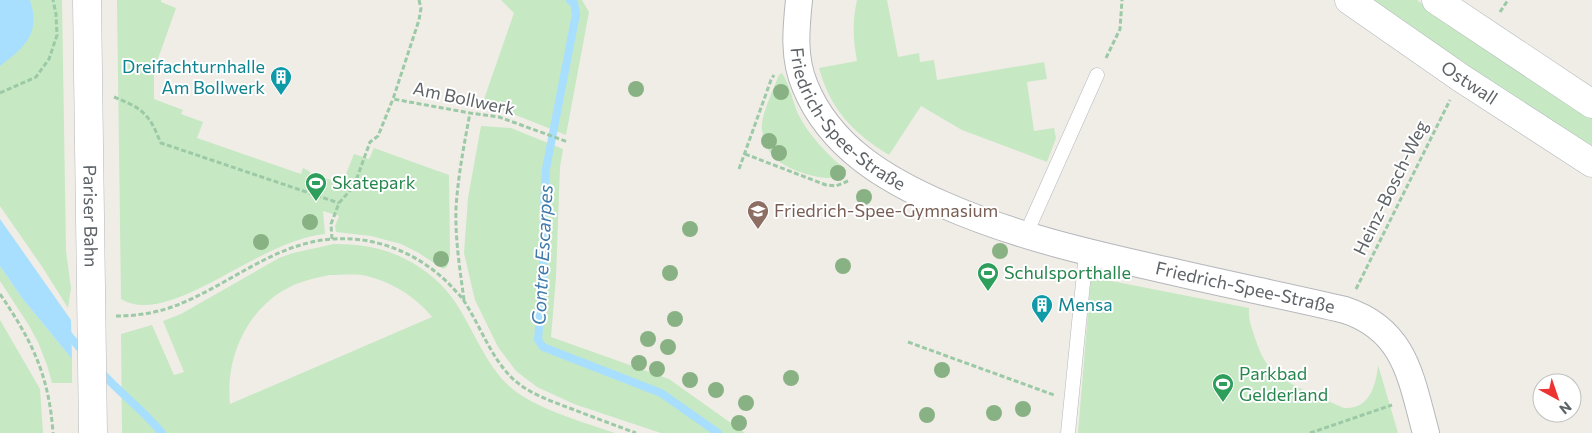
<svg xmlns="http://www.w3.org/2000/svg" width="1592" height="433" font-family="Commissioner,sans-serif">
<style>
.green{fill:#c6e8c3;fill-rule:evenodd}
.water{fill:#a8dfff}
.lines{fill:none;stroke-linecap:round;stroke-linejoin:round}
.stream{stroke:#a8dfff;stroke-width:8}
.service-casing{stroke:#b4b7bb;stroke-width:15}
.minor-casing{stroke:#b4b7bb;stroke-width:28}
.tertiary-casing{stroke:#b4b7bb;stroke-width:29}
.secondary-casing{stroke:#b5b9be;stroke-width:29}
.path{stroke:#9cc9a6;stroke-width:3;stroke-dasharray:5 2.5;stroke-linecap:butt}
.service{stroke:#fff;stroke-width:14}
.minor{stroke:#fff;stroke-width:26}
.tertiary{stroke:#fff;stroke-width:28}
.secondary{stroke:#fff;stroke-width:28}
.tree{fill:#89b284}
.labels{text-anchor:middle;stroke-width:4;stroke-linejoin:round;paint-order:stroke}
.culture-label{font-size:18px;fill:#0d838f;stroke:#fff;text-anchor:end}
.street-label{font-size:18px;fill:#5e6367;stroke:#fff}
.leisure-label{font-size:18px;fill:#27864d;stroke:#fff;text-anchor:start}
.education-label{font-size:18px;fill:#785e54;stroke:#fff;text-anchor:start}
.water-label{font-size:19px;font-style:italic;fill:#3f7aab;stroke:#fff}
</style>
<rect width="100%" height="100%" fill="#f0ede7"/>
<!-- green -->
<g class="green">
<path d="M0,0H62L66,251L71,288L68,308L43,268L0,206Z"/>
<path d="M117,0H161V2L176,8L154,70V99L183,110L181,114L203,122L197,138L301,174L303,168L309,171V172L342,184L354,154L369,159L374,148L449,175L450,255L447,267L443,269L419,253L401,244L371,236L336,232L335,226L339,216L323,211L325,234C284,238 236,271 198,289C181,297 162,305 143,305C135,305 128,303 121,299Z"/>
<path d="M501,0H582L589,12L566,135L483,102L514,13Z"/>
<path d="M857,0H887L898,57L919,53L920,62L934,60L937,80L1044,62L1047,79L1027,82L1034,131L1054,128L1056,138L1047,162L962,130L921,106L889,155C853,133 830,109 819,68L857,61C853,39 852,23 857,0Z"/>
<path d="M1371,0H1417L1442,18L1592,116V148L1519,101Z"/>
<path d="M782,73C789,83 793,102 798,114C809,136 828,155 847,171C841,175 836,178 829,178C813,178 782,168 772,155C767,149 763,139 762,130C760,117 774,88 779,75Z"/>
<path d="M481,126L511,128L563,149L560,167L556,277L551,337L669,379L745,433H661L574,404L537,387L516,371L498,347L475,300L464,253L468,198Z"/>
<path d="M334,244C349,244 364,245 379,249C411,257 443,280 459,308C475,334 486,364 508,385C532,408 583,422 615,433H122L121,334L152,325L174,375L184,372L163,321L181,314L279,258L293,253ZM330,275C340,275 351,274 362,275C389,280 415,296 432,317L230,404C225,355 249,304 296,284C307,280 318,277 330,275Z"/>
<path d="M0,266L22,298L72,359V383H52L47,365L38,342L28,324L0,281Z"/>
<path d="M1091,277L1249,308C1248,318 1251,326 1254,335C1258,348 1264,363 1274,372C1288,385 1326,400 1344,408C1369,410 1376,386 1378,365L1398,433H1078Z"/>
<path d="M0,320L40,389L43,433H0Z"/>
</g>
<!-- water -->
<g class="water">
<path d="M0,0H30C41,33 25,47 0,66Z"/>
<path d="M0,219L71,320L72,359L22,298L0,266Z"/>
</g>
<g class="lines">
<!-- stream -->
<g class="stream">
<path d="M570,0L574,3L576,14L546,169L544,205L543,280L538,340L543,347L661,393L718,433"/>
<path d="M66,332L84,353"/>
<path d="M100,371C120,393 143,410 162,433"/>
</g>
<!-- service casing -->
<g class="service-casing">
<g id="service">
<path d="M1025,236L1097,75"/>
<path d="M1068,433L1086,253"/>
</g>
</g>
<!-- minor casing -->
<g class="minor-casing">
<g id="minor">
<path id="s1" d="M799,0C796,29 793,58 805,86C830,147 886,180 944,205C1015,236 1089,253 1165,270C1225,284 1285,296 1345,310C1406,330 1411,379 1426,433"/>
</g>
</g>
<!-- tertiary casing -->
<g class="tertiary-casing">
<g id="tertiary">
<path id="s2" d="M87,0L93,433"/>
</g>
</g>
<!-- secondary casing -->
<g class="secondary-casing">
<g id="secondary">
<path id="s3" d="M1349,0L1461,78L1592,163"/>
<path d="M1436,0L1592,104"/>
</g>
</g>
<!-- path -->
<g class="path">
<path d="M419,0L421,8L419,20L393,99L470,113L499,117L568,142"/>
<path d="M1500,12L1508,0"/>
<path d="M1106,58L1120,29L1122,0"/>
<path d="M0,93L36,77L49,59L57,35L56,14L53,0"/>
<path d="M114,97C126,102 140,107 148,118C154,125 157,135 161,143L339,203"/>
<path d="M745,154L826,185L836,186L848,181"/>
<path d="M739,169L771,80L774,75"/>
<path d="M332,239L331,224L339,203L354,186L370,142L378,136L393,99"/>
<path d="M1356,289L1450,100"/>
<path d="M0,294C32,341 49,375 53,433"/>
<path d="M464,300C460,270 455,239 456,208C458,176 464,145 470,113"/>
<path d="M116,316C138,316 162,312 182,303C233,282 277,242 334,239C378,236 422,255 452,287C456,292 461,296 464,301C481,327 490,356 512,378C529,394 551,401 572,409C593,417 614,425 636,433"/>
<path d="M908,342L1054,395"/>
<path d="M1310,433L1392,405"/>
</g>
<!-- service -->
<use href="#service" class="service"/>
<!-- minor -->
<use href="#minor" class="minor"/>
<!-- tertiary -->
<use href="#tertiary" class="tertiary"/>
<!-- secondary -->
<use href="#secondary" class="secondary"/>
</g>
<!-- trees -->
<g class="tree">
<circle cx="636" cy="89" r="8"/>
<circle cx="781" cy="92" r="8"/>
<circle cx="769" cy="141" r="8"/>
<circle cx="779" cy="153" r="8"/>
<circle cx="838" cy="173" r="8"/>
<circle cx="864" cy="197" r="8"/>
<circle cx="310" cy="222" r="8"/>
<circle cx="690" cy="229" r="8"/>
<circle cx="261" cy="242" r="8"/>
<circle cx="1000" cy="251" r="8"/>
<circle cx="441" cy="259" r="8"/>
<circle cx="843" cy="266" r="8"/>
<circle cx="670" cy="273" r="8"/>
<circle cx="675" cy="319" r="8"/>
<circle cx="648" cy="339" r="8"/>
<circle cx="668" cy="347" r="8"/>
<circle cx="639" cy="363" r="8"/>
<circle cx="657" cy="369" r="8"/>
<circle cx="942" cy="370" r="8"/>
<circle cx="791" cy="378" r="8"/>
<circle cx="690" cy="380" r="8"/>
<circle cx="716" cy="390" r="8"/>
<circle cx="746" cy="403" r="8"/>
<circle cx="1023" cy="409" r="8"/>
<circle cx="994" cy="413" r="8"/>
<circle cx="927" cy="415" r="8"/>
<circle cx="739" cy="423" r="8"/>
</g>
<!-- icons -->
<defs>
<g id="building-pin" transform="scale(1.125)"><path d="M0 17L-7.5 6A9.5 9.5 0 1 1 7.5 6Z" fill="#0f9aa8" stroke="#fff"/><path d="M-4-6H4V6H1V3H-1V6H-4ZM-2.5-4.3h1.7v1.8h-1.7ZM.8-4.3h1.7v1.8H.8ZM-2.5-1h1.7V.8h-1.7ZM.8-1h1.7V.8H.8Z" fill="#fff"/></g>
<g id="stadium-pin" transform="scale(1.125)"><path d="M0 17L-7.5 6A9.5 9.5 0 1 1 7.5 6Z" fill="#2e9e5b" stroke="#fff"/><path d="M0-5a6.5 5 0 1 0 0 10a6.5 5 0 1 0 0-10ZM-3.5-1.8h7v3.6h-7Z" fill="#fff"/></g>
<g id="school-pin" transform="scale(1.125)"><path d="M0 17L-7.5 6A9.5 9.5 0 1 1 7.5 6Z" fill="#8d6e63" stroke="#fff"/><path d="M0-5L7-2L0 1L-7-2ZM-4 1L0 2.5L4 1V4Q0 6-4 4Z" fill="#fff"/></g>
</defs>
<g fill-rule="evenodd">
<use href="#building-pin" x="281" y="77"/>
<use href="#stadium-pin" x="316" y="183"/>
<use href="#school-pin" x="758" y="211"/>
<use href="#stadium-pin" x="988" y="273"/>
<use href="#building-pin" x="1042" y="305"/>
<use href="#stadium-pin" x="1223" y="384"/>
</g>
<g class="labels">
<!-- culture labels -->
<g class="culture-label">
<text x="265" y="73">Dreifachturnhalle<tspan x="265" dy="21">Am Bollwerk</tspan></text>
<text x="1058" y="311" text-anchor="start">Mensa</text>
</g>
<!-- street labels -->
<g class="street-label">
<text dy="6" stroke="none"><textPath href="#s3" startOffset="146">Ostwall</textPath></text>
<text transform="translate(464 99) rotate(12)" y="6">Am Bollwerk</text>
<text dy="6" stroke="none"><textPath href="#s1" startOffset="139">Friedrich-Spee-Straße</textPath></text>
<text transform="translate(1391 188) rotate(-64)" y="6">Heinz-Bosch-Weg</text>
<text dy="6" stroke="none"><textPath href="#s2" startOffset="216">Pariser Bahn</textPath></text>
<text dy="6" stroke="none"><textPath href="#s1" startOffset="588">Friedrich-Spee-Straße</textPath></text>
</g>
<!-- leisure labels -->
<g class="leisure-label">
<text x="332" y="189">Skatepark</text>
<text x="1004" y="279">Schulsporthalle</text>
<text x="1239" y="380">Parkbad<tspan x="1239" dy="21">Gelderland</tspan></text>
</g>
<!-- education labels -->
<g class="education-label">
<text x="774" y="217">Friedrich-Spee-Gymnasium</text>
</g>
<!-- water labels -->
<g class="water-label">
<text transform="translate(542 255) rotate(-87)" y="7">Contre Escarpes</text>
</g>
</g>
<!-- north arrow -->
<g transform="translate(1557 398) rotate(140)"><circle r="24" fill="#ffffff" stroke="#bfc1c2"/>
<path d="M0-4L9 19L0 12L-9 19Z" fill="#ec3331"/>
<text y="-8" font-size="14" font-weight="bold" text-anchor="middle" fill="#5e6367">N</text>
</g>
</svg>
